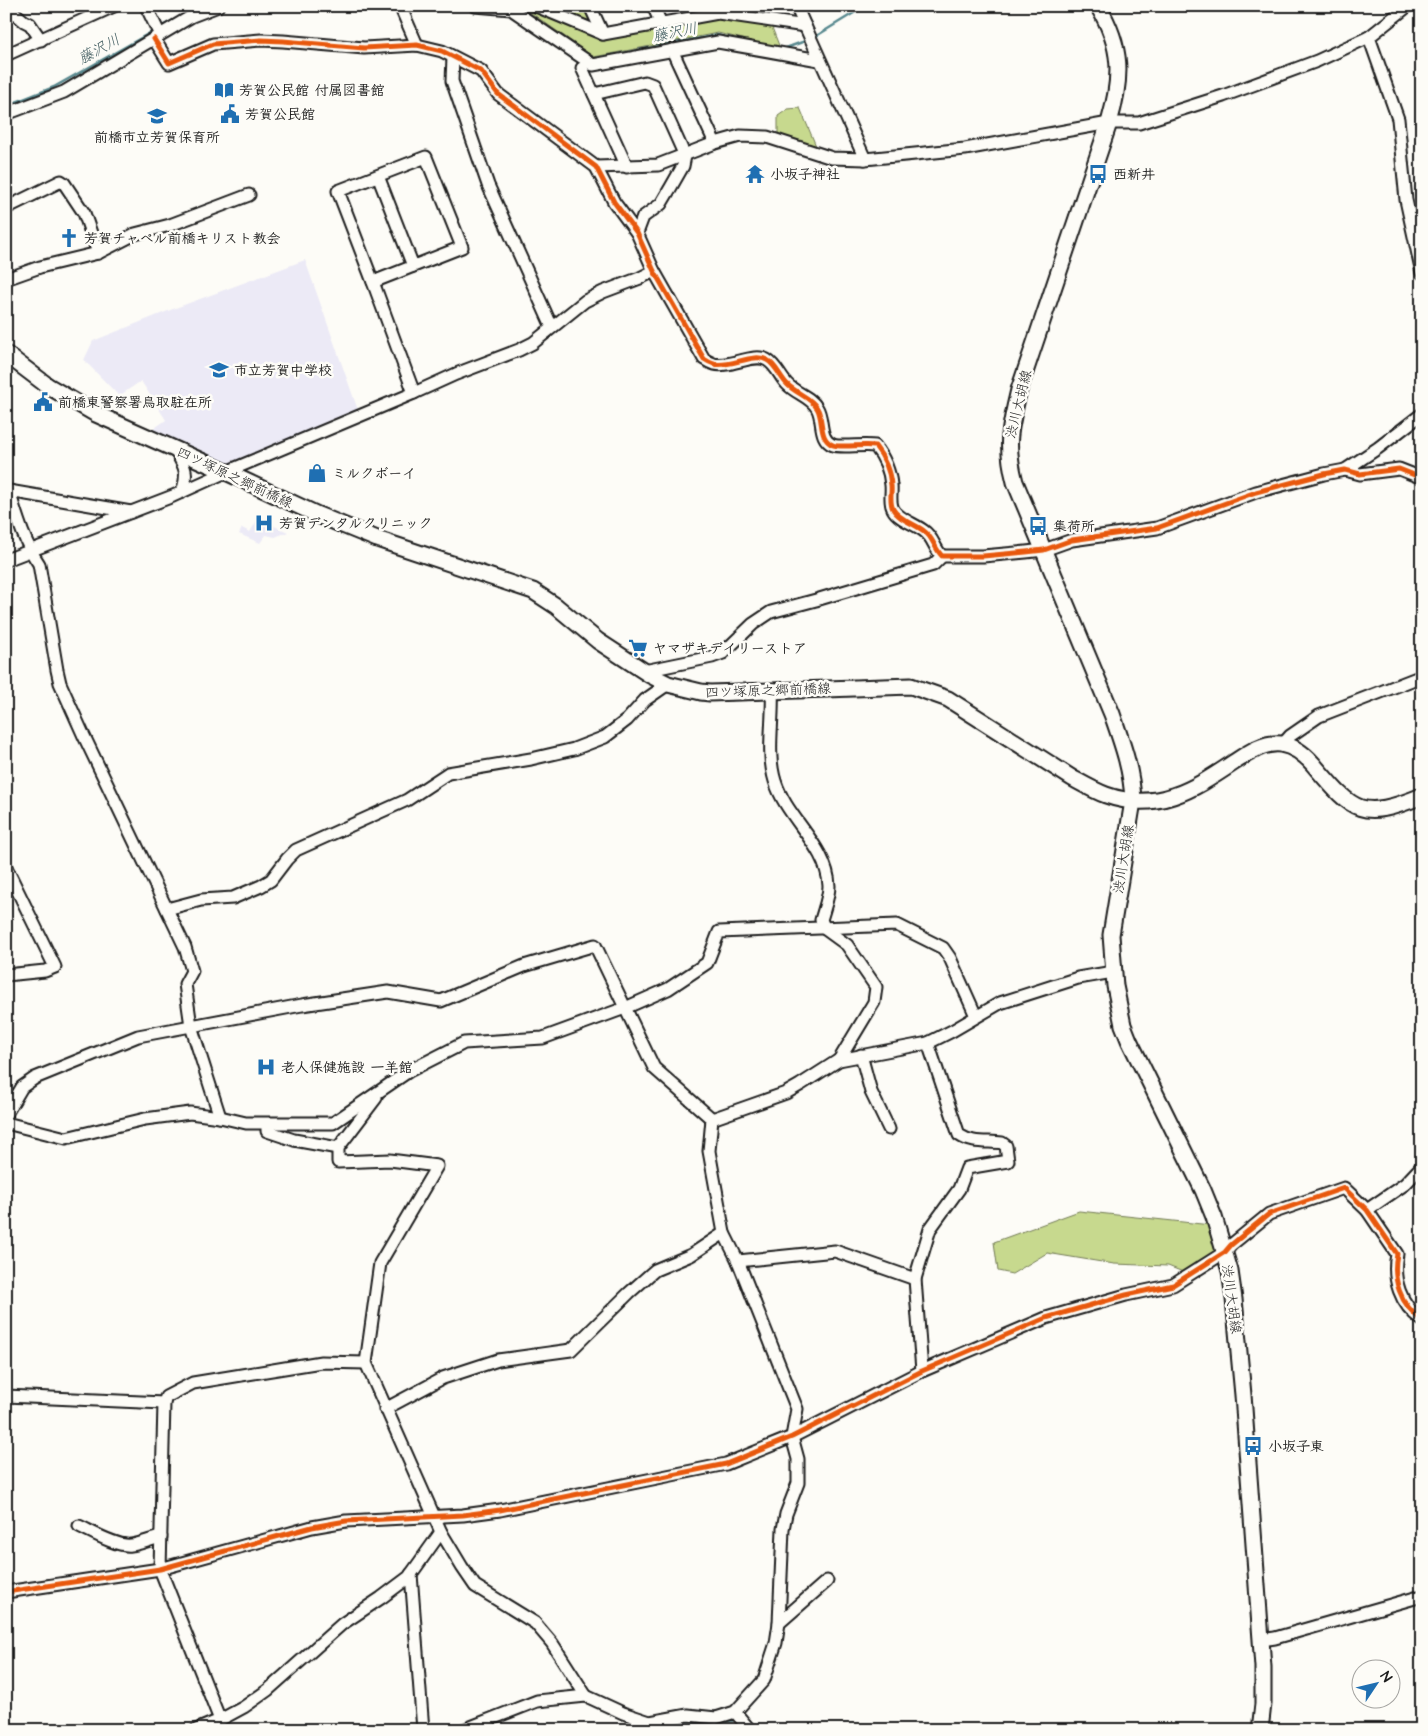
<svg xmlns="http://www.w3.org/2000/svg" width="1428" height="1736" font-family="'Architects Daughter','Klee One',sans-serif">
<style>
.built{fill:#eceaf6}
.green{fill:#c7d98e;stroke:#727a55}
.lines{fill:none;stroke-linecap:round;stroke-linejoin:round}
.stream{stroke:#59898f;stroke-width:2.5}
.minor-casing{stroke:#1c1c1c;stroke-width:15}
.major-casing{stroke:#1c1c1c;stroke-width:19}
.minor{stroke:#fdfcf7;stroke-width:11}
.major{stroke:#fdfcf7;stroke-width:15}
.cycleway-casing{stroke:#fdfcf7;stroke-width:8}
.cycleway{stroke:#e8590c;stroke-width:5}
.labels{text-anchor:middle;stroke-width:5;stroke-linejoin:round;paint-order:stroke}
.poi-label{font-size:14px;font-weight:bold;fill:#1c1c1c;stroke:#fdfcf7;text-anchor:start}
.street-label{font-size:14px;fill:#1c1c1c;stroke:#fdfcf7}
.water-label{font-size:15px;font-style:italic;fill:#3f5b5f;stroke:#fdfcf7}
</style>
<rect width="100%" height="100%" fill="#fdfcf7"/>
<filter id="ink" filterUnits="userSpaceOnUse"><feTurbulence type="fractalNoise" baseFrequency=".02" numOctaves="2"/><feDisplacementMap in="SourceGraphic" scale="10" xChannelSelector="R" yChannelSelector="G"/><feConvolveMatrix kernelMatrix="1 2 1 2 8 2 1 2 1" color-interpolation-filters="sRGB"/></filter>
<g filter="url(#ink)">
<!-- built -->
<g class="built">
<path d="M305,260L359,413L228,468L149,432L166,420L141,381L119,396L84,360L93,341L173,309Z"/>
<path d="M258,519L288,532L275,537L266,535L260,543L239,534L242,528L250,532Z"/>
</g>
<!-- green -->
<g class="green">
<path d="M521,6H528L603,38L718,17L771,25L780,48L718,33L594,57Z"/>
<path d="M543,6H584L591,23Z"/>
<path d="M800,108L816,146L778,138V116L788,109Z"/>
<path d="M1079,1211L1211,1225L1220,1248L1183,1272L1168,1266L1114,1264L1047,1253L1012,1274L998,1271L994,1242Z"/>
</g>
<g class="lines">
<!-- stream -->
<g class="stream">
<path d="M160,27L201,6"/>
<path d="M813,38L862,8L873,6"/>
<path d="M783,49L808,40"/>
<path d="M592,59L717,35L744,41"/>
<path d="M6,106L54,87L155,30"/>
<path d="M722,1722L732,1721"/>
<path d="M654,1730L687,1723H711"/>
</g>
<!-- minor casing -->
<g class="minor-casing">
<g id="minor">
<path d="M6,6L24,21L30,24L41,40"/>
<path d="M146,6L160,35"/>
<path d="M400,6L417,45"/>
<path d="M475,6L511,9L593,65L718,42L819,60"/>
<path d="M536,6L603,34"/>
<path d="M590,6L603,34L718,13L805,26"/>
<path d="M653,6L661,23"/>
<path d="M796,6L865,159"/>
<path d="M1369,37L1398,119L1406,200L1422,273"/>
<path d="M154,39L169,63L213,44L261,40L283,41L364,48L417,45L442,51L481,71L498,94L596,167L614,202L637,233L654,271L704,359C707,361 711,363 714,364C730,368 754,352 767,360C776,365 780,377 787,384C795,393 811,397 817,408C824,419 818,439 833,445C841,448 864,444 875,446C884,457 890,472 891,485C892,493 889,502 893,509C898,519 915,524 924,531C933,537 934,548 942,556H983L1026,552L1044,550L1072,540L1157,528L1256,492L1324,474L1345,470L1360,474L1399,469L1422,478"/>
<path d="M672,50L715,143"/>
<path d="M6,55L114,6"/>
<path d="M453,57L452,81L488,185L552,327"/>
<path d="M582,68L627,167"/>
<path d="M594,94L645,82L653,85L685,156L683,166L671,187L661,204L643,217L637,233"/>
<path d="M6,114L64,92L192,16L218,6"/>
<path d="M426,157L462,247L373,282L338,191Z"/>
<path d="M596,167L658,165L715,143L740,136L767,137L832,158L865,159L965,149L1109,123H1139L1223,96L1317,61L1369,37L1408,6"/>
<path d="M378,176L413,266"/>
<path d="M6,208L61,181L64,183L84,213L98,253"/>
<path d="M6,279L40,267L98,253L135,234L170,225L249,195"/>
<path d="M373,282L414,393"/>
<path d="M175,450C185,467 189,472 182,492"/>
<path d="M1345,470L1378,448L1422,414"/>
<path d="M6,491H9C17,517 24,542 39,564L57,670L60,683L83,734L185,947L192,971L185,984L191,1026L220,1117"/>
<path d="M9,491L131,512"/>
<path d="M6,560L173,496L226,472L414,393L456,374L519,350L533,343L585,301L603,292L640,278L654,271"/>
<path d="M644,671L712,657L723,653L753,624L771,612L816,600L933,565L942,556"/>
<path d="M772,690C774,720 766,752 775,781C786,818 828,847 829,886C829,897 824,909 821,920L825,929L847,945L876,987L874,1002L839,1060"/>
<path d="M1283,744L1290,736L1319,716L1422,676"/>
<path d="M6,867L55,967L45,971L6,975"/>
<path d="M167,909L201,900L233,898L261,886L271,880L287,859L296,850L407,800L448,773L531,759L574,749L605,737L627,720L645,700L668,684"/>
<path d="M861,1055L871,1092L889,1129"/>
<path d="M376,1098L338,1148V1162L390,1160L437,1166L380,1263L366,1363L441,1532L462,1567L475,1586L535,1623L552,1643L586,1696"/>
<path d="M6,1114L22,1087L35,1078L138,1036L302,1005L388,992L441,1001L524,966L595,945L654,1068L712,1119"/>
<path d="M712,1119L786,1093L800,1085L839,1060L928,1043L952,1031L1000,1003L1078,978L1113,972"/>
<path d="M6,1123L66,1138L145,1119L190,1113L220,1117L246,1123H333L409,1071L464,1043L543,1038L625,1008L668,989L707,963L719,932L897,925L943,948L950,958L976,1016"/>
<path d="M267,1124V1131L294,1140L338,1148"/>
<path d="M1367,1210L1405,1184L1422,1166"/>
<path d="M738,1261L835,1251L915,1279"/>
<path d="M922,1371L915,1279L930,1229L959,1189L967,1168L1008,1161L1006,1146L1002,1143C987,1141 972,1144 959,1135L928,1043"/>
<path d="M6,1396L164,1403"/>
<path d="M385,1409L443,1378L498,1360L571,1350L629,1293L655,1270L691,1255L724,1233"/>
<path d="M79,1526C92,1532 117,1547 131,1545C141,1544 151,1539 161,1537"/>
<path d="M411,1574L423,1730"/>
<path d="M6,1592L160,1569L312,1527L346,1521L463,1515L500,1510L726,1464L792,1437L922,1371L1046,1318L1126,1295L1173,1285L1225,1252L1231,1245L1269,1214L1344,1188L1367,1210L1397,1254C1392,1279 1400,1305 1422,1320"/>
<path d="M779,1623L827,1581"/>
<path d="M1261,1640L1275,1638L1422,1596"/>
<path d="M735,1712L750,1730"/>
<path d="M220,1720L160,1569L164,1403L166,1397L193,1383L321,1362L366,1363"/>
<path d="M196,1730L220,1720L244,1707L268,1690L342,1624L381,1598L409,1577L441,1532"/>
<path d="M463,1730L537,1701L586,1696L623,1713L650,1722L688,1715L716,1718L735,1712L764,1680L776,1643L779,1623L783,1529L786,1514L798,1483V1459L792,1437L797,1409L738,1261L724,1233L709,1151L712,1119"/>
</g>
</g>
<!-- major casing -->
<g class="major-casing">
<g id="major">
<path d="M1098,6C1123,48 1122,78 1109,123L1019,390C1010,428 1005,443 1015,482L1112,714C1122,743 1132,770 1133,801L1111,935L1115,986L1123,1025L1129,1040L1203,1190L1214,1217L1230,1271L1234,1299L1243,1395L1263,1667V1704L1260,1730"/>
<path d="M6,354L48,386L96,414L226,472L318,515L377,539L533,591L556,606L598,641L650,675L668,684L701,692L710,693L911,686L948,699L1072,778C1083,784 1095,791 1106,795C1156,813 1193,790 1233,763C1248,753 1263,742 1281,744C1294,746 1305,755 1313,764C1354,812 1360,821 1422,796"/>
</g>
</g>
<!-- minor -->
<use href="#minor" class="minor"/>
<!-- major -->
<use href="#major" class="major"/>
<!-- cycleway casing -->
<g class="cycleway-casing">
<g id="cycleway">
<path d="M154,39L169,63L213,44L261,40L283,41L364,48L417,45L442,51L481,71L498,94L596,167L614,202L637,233L654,271L704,359C707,361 711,363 714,364C730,368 754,352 767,360C776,365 780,377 787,384C795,393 811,397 817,408C824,419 818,439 833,445C841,448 864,444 875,446C884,457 890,472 891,485C892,493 889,502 893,509C898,519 915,524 924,531C933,537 934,548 942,556H983L1026,552L1044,550L1072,540L1157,528L1256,492L1324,474L1345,470L1360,474L1399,469L1422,478"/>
<path d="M6,1592L160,1569L312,1527L346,1521L463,1515L500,1510L726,1464L792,1437L922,1371L1046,1318L1126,1295L1173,1285L1225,1252L1231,1245L1269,1214L1344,1188L1367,1210L1397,1254C1392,1279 1400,1305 1422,1320"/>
</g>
</g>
<!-- cycleway -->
<use href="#cycleway" class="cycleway"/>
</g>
</g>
<!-- icons -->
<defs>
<g id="library-bare" transform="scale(1.5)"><path d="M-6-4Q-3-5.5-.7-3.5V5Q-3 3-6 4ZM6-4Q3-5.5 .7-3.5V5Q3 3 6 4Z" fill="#1f6fb2" stroke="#fdfcf7" stroke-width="2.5" paint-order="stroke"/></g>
<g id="civic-bare" transform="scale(1.5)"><path d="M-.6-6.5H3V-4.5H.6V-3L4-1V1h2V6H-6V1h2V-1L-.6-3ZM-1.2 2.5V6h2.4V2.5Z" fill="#1f6fb2" stroke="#fdfcf7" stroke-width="2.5" paint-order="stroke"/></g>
<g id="school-bare" transform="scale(1.5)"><path d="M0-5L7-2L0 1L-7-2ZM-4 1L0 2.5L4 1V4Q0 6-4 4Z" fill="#1f6fb2" stroke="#fdfcf7" stroke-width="2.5" paint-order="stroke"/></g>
<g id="temple-bare" transform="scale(1.5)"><path d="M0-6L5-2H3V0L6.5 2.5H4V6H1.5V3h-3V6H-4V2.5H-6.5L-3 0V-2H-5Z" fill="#1f6fb2" stroke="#fdfcf7" stroke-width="2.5" paint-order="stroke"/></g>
<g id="bus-bare" transform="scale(1.5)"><path d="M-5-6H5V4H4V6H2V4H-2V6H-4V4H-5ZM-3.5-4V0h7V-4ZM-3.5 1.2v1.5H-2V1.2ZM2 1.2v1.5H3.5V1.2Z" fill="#1f6fb2" stroke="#fdfcf7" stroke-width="2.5" paint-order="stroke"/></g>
<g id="church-bare" transform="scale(1.5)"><path d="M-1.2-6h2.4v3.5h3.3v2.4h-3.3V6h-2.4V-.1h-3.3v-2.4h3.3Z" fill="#1f6fb2" stroke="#fdfcf7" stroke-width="2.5" paint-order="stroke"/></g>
<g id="shop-bare" transform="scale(1.5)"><path d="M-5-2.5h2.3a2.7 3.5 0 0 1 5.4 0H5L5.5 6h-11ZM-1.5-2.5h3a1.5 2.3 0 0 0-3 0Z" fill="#1f6fb2" stroke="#fdfcf7" stroke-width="2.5" paint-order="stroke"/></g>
<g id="hospital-bare" transform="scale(1.5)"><path d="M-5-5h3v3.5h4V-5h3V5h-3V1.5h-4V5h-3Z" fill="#1f6fb2" stroke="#fdfcf7" stroke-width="2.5" paint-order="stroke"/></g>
<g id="supermarket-bare" transform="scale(1.5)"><path d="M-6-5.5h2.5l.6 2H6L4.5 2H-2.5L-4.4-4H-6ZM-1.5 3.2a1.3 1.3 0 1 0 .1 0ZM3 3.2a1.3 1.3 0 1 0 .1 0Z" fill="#1f6fb2" stroke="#fdfcf7" stroke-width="2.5" paint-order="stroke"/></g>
</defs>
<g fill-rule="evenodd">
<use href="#library-bare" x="224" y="90"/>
<use href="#civic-bare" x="230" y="114"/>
<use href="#school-bare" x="157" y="116"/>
<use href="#temple-bare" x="755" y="174"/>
<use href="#bus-bare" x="1098" y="174"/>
<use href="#church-bare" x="69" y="238"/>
<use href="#school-bare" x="219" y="370"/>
<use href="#civic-bare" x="43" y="402"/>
<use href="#shop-bare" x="317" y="473"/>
<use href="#hospital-bare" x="264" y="523"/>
<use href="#bus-bare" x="1038" y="526"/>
<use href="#supermarket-bare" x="638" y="648"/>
<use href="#hospital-bare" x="266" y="1067"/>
<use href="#bus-bare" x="1253" y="1446"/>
</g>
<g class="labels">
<!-- poi labels -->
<g class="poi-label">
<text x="239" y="95">芳賀公民館 付属図書館</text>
<text x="245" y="119">芳賀公民館</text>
<text x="157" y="142" text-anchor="middle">前橋市立芳賀保育所</text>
<text x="770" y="179">小坂子神社</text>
<text x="1113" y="179">西新井</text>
<text x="84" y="243">芳賀チャペル前橋キリスト教会</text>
<text x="234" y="375">市立芳賀中学校</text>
<text x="58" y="407">前橋東警察署鳥取駐在所</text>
<text x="332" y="478">ミルクボーイ</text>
<text x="279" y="528">芳賀デンタルクリニック</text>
<text x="1053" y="531">集荷所</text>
<text x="653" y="653">ヤマザキデイリーストア</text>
<text x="281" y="1072">老人保健施設 一羊館</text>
<text x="1268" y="1451">小坂子東</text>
</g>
<!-- street labels -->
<g class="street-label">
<text transform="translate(1018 404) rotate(-76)" y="5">渋川大胡線</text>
<text transform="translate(235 477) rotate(25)" y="5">四ツ塚原之郷前橋線</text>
<text transform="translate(768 690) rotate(-2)" y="5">四ツ塚原之郷前橋線</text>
<text transform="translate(1123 859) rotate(-81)" y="5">渋川大胡線</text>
<text transform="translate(1232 1299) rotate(82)" y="5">渋川大胡線</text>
</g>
<!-- water labels -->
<g class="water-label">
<text transform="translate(675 32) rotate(-11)" y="5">藤沢川</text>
<text transform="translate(99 49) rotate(-29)" y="5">藤沢川</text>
</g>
</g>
<!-- margin -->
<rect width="1428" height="1736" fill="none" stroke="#fdfcf7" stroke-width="25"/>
<rect x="12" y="12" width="1403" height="1711" fill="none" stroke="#1c1c1c" stroke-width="2" filter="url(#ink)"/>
<!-- north arrow -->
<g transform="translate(1376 1684) rotate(55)"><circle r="24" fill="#fdfcf7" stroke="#a3a29f"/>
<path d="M0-4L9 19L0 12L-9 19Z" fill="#1f6fb2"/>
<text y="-8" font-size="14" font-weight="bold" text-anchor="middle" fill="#1c1c1c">N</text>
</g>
</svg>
